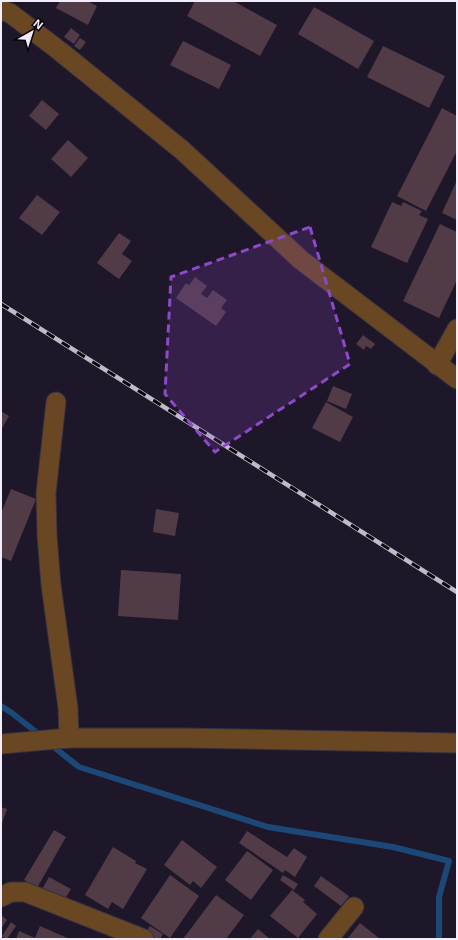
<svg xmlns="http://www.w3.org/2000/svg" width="458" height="940" font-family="Inter,sans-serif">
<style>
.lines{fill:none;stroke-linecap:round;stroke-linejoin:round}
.stream{stroke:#1b4877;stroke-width:6}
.building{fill:#513b47}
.minor-casing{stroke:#373042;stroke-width:21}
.minor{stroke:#694722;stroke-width:19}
.rail-casing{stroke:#c1bbc9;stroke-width:4.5}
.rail{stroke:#07050b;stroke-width:3;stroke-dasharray:9;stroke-linecap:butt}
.marked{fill:#8d49c8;fill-opacity:0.2;stroke:#8d49c8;stroke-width:3;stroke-dasharray:8 5;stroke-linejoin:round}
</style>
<rect width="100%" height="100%" fill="#1e1629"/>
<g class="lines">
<!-- stream -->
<g class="stream">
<path d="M1,706L12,713L41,736"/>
<path d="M50,744L79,767L268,827L393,847L449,861L439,897V939"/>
</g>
</g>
<!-- building -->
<g class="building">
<path d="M60,1H87L97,6L88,25L56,8Z"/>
<path d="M195,1H233L277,25L260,56L187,16Z"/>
<path d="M314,7L374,41L358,69L298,34Z"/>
<path d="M71,28L80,35L74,44L64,37Z"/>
<path d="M80,38L86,42L80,50L74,46Z"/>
<path d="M183,41L231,65L219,89L170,65Z"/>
<path d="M383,46L445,76L429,108L367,77Z"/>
<path d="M42,100L59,114L46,130L29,116Z"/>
<path d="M442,108L457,116V151L426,211L397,196Z"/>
<path d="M68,140L88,158L71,177L51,159Z"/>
<path d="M457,180V220L442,213Z"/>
<path d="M37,195L60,212L42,235L19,218Z"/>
<path d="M392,202L401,206L403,202L422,211L419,215L428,219L407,263L371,247Z"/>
<path d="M440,224L457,232V280L439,318L403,301Z"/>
<path d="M119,233L131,241L122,254L132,261L119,279L97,263Z"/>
<path d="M195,277L207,286L201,294L207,298L213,290L227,300L221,308L226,312L216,326L176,298L186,283L189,285Z"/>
<path d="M363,335L375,344L371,349L366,346L364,350L356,344Z"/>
<path d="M333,386L352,394L346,409L327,401Z"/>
<path d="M326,402L353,417L340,442L312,428Z"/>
<path d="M1,411L9,416L1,430Z"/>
<path d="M11,489L36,499L11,561L1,557V513Z"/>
<path d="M156,509L179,513L175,536L153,532Z"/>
<path d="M121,570L181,574L178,620L118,616Z"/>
<path d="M1,807L7,809L1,826Z"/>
<path d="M54,830L66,837L37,888L24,880Z"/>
<path d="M247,831L287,857L294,848L307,857L295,877L285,870L283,873L239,843Z"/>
<path d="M182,840L217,867L201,888L193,881L190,885L164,865Z"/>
<path d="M113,847L136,861L135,863L147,869L123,909L112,902L108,909L85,895Z"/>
<path d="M247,851L273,870L251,900L225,880Z"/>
<path d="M170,875L199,896L170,938L141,918Z"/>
<path d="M283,875L298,884L294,890L280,880Z"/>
<path d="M321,876L349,896L341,906L314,886Z"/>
<path d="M49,877L71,889L62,904L41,891Z"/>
<path d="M292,890L305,900L303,902L317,914L298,938L270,916Z"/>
<path d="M216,895L244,915L226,939H183Z"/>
<path d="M1,915L7,920L1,929Z"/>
<path d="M11,922L16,926L7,939H5L2,936Z"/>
<path d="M360,923L380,939H349L348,938Z"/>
<path d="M40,926L70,939H16L19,931L35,938Z"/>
<path d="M150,926L163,934L160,939H150L144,935Z"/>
<path d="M258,929L270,939H250Z"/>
</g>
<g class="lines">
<!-- minor casing -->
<g class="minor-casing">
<g id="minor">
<path d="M1,10L10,13L61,52L182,150L301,260L457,379"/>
<path d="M437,365L457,329"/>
<path d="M56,402L46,493L47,535L51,585L68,708L69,738"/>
<path d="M1,744L69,738H185L457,743"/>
<path d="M1,897L11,892H25L144,939"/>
<path d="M328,939L354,907"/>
</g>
</g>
<!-- minor -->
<use href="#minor" class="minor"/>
<!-- rail casing -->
<g class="rail-casing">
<path id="rail" d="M1,304L457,592"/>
</g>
<!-- rail -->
<use href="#rail" class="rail"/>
</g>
<!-- marked area -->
<path class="marked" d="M310,227L350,364L215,452L165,394L171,277Z"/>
<!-- border -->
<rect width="458" height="940" fill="none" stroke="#f2edfa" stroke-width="4"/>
<!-- north arrow -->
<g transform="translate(32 32) rotate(39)" stroke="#07050b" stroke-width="3" paint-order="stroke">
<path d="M0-3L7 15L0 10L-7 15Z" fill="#f2edfa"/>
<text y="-6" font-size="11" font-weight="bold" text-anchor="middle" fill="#f2edfa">N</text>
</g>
</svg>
